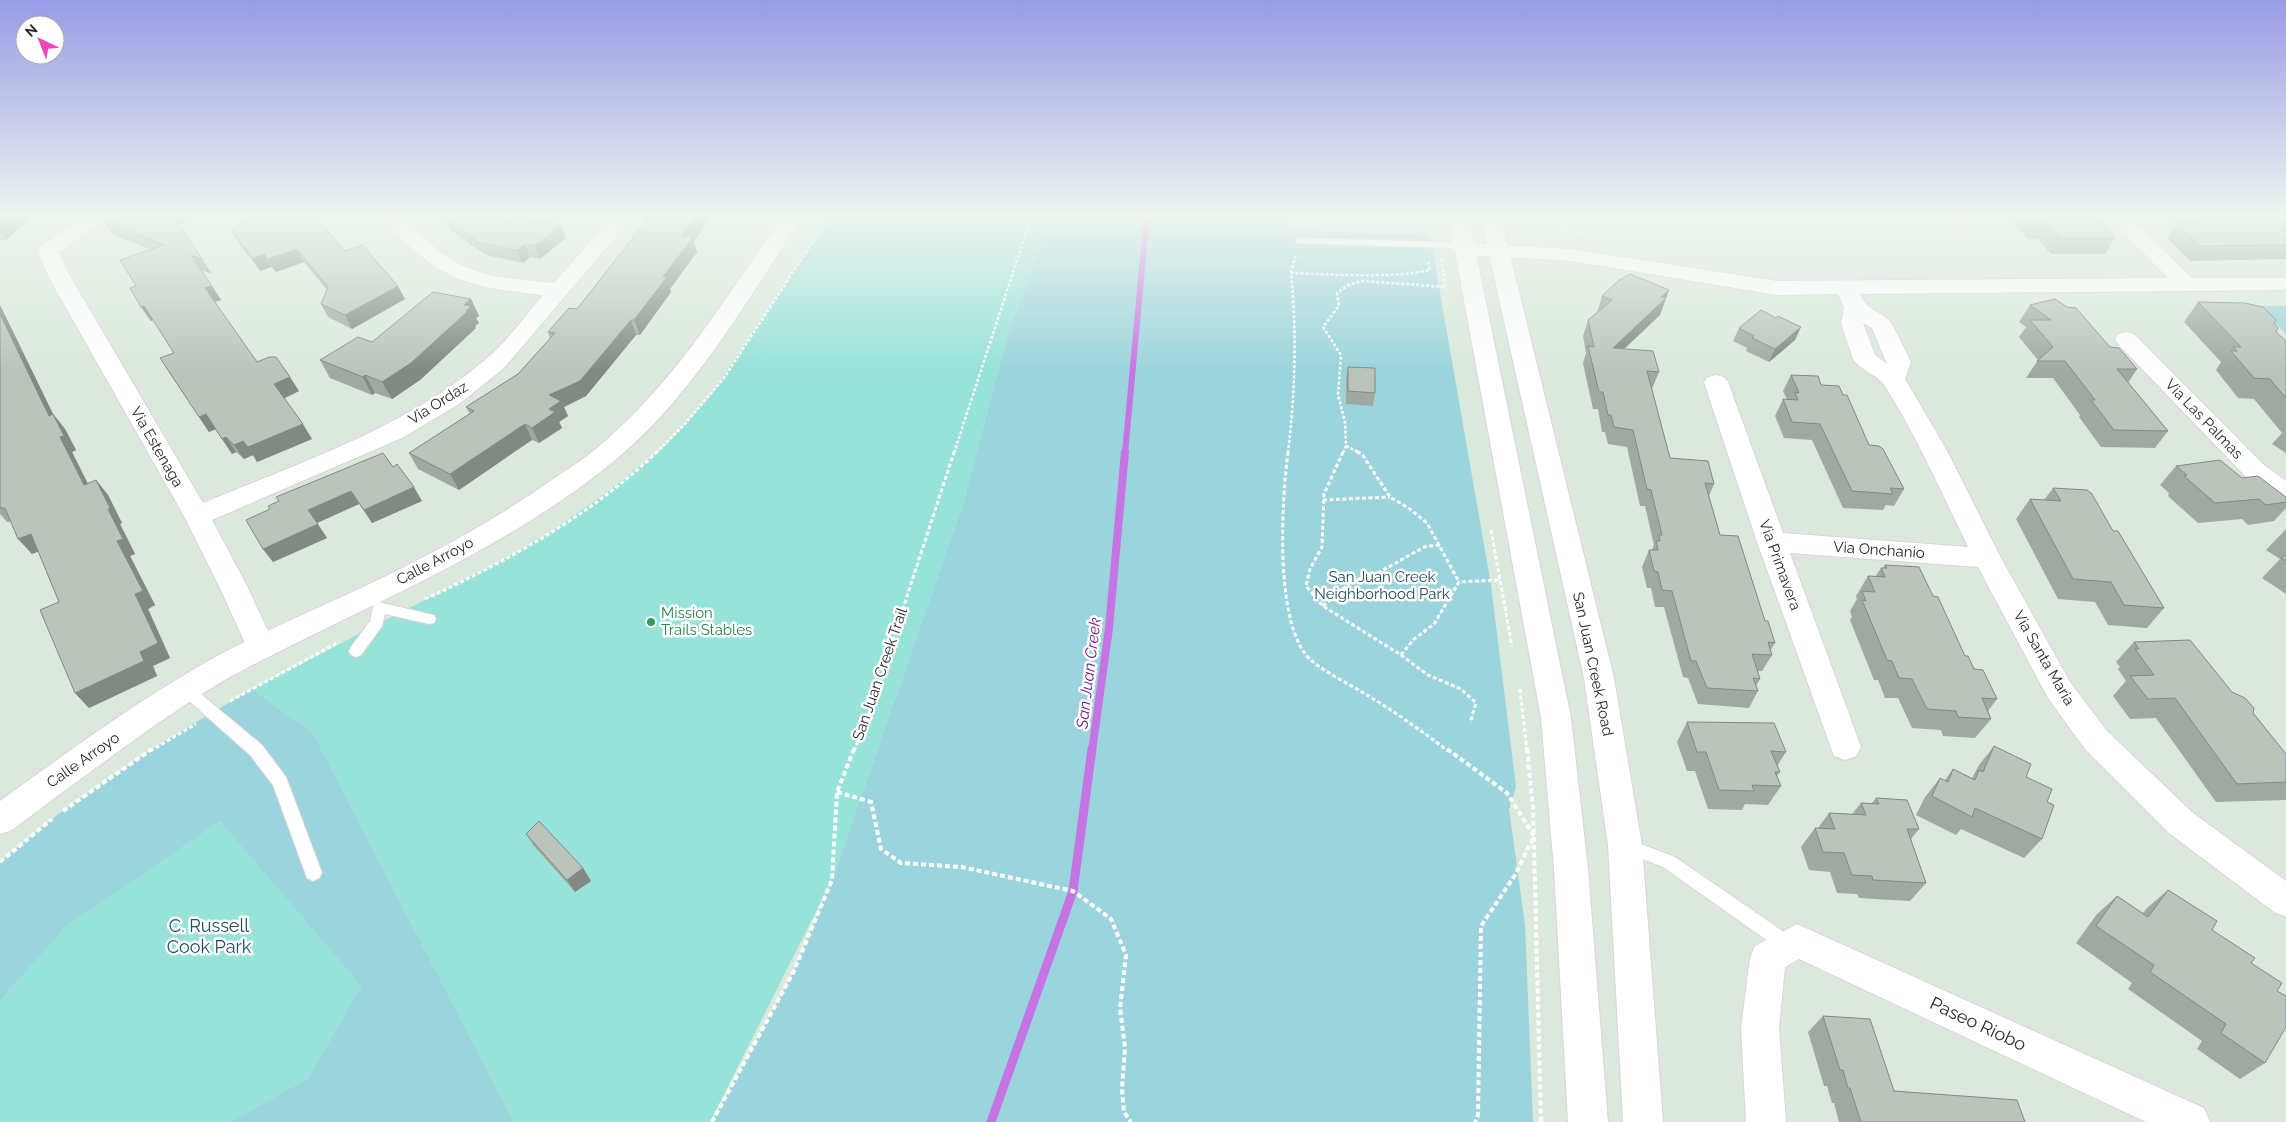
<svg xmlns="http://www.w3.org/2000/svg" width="2286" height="1122" font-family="Raleway,sans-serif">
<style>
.green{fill:#9bd4dc}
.pitch{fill:#97e2d9}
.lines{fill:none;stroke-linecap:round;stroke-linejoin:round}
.stream-far2{stroke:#c475e3;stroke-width:6}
.stream-far1{stroke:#c475e3;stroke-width:8}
.stream{stroke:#c475e3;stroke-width:9}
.lane-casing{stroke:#e0d0db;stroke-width:2}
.street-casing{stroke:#e0d0db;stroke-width:2}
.secondary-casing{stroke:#e0d0db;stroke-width:2}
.path-far2{stroke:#fff;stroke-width:2.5;stroke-dasharray:3 2;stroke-linecap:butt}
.path-far1{stroke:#fff;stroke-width:3;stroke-dasharray:4 2.5;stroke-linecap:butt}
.path{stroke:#fff;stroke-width:4;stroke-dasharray:5 3;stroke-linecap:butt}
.lane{fill:#fff;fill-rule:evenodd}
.street{fill:#fff;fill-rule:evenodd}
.secondary{fill:#fff;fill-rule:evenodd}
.wall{fill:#a0a9a1}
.shaded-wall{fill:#828983}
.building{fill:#bac4bb;stroke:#828983}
.leisure-dot{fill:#2e9e5b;stroke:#fff;stroke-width:2}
.labels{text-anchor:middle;stroke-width:5;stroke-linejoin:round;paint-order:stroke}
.street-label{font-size:15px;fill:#282828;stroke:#fff}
.park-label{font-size:15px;fill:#1f4e5d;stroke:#fff}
.leisure-label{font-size:15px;fill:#27864d;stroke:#fff;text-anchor:start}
.water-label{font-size:16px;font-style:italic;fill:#74188b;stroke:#fff}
.near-park-label{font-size:18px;fill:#1f4e5d;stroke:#fff}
.near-street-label{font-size:18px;fill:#282828;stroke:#fff}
</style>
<rect width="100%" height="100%" fill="#dae9db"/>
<!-- green -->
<g class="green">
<path d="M1054,214H1285L1288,230L1430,235L1491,585L1516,787L1509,809L1525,925L1533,1122H712L793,973L832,880L963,504L1009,329Z"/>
<path d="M2261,306H2286V335Z"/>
<path d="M252,689L313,733L514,1122H0V862L56,816L158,745Z"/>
</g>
<!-- pitch -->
<g class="pitch">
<path d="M831,214H1054L1009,329L963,504L832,880L710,1122H514L313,733L252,689L510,556L549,533L610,490L663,448L712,394Z"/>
<path d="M220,821L362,986L308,1079L231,1122H0V1000L68,924Z"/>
</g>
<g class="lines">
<!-- stream-far2 -->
<path class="stream-far2" d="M1125,453L1147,214"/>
<!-- stream-far1 -->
<path class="stream-far1" d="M1092,751L1109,628L1125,452"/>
<!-- stream -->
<path class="stream" d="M991,1122L1073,891L1092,749"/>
<!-- lane casing -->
<g class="lane-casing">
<g id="lane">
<path d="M1300,238L1447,242L1468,247L1469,249L1464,252L1447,248L1296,243V239Z"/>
<path d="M379,602L429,614L434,615L436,619L434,623L429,624L385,614L382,626L361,655L356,657L351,655L349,651L351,647L370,621L374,603Z"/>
<path d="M185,683L190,685L262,745L286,777L322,873L319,878L313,881L307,878L273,785L250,755L180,693L177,689L180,685Z"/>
<path d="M1625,838L1675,857L1794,939L1797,945L1794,951L1788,953L1782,951L1663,867L1619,850L1617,845L1619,840Z"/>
</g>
</g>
<!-- street casing -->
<g class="street-casing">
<g id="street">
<path d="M88,214H112L109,218L59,252L70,276L203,503C299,463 405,428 485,360C507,342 525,316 543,295C485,288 450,286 406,243C397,234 387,225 380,214H402C419,232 437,253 460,264C488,279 522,279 554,283L614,214H635L503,369L459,404L402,438L212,520L247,586L276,648L271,656L261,659L251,656L219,586L184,516L48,276L38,250L41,246Z"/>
<path d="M1947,214H1967L1968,219L1965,223L1958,225L1951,223Z"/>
<path d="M2105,214H2127L2192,278H2286V290L1860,294C1868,313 1882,310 1892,324L1911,362L1905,379L1945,447L2001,558L2070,682L2107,731L2193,813L2286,881V917L2274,912L2169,833L2085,749L2048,698L1978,567L1790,553L1861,747L1856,756L1845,760L1834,756L1757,542L1704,382L1708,377L1716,375L1724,377L1728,382L1783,533L1968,547C1942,493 1917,437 1885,386C1878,375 1861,371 1853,359L1841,323L1844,308L1838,294L1777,295L1572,261L1464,255L1457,253L1454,249L1457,245L1464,243L1572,249L1777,281L2168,278ZM1863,323L1872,328L1887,364L1875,355Z"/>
<path d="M2126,332L2134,334L2264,465L2286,481V503L2277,500L2246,477L2118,344L2115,339L2118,334Z"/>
<path d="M1797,924L2204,1108L2210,1122H2146L1799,959L1785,967L1779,1028L1786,1122H1746L1741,1028L1750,958L1755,946Z"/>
</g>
</g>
<!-- secondary casing -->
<g class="secondary-casing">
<g id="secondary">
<path d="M784,214H804C747,300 694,395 614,461C503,552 369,604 243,670C210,687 179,709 148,730C102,763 57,796 12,830L0,834V801C71,750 143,696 221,654C266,630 314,610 361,588C427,557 492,522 552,480C567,469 583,460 597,448C675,383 727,296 784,214Z"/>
<path d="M1448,214H1468L1571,718L1588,869L1608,1122H1568L1554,869L1541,718Z"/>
<path d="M1480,214H1500L1614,678L1642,845L1663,1122H1623L1608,845L1584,678Z"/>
</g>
</g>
<!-- path-far2 -->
<g class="path-far2">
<path d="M1420,214L1423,229"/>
<path d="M1432,214L1435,228"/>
<path d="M1541,214L1565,229L1585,236"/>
<path d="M1441,259L1446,290"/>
<path d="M1291,273L1296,254"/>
<path d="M1346,446L1360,453"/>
<path d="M656,453L684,425L724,378L831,214"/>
<path d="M954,453L1032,214"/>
<path d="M1288,453C1295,394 1297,332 1291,273C1333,274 1389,279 1430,270L1428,260"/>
<path d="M1343,453L1346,446L1345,422L1338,395L1341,355L1323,327L1339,306L1337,293L1350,284L1363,281L1446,287"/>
</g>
<!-- path-far1 -->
<g class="path-far1">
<path d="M1288,452C1282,498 1273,629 1312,661C1328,674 1349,684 1367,695C1395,712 1422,731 1448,751"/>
<path d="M1343,452L1324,494L1322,547L1310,569L1306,586L1323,606L1401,655L1428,675L1461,689L1476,703L1470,723"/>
<path d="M1357,452L1362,454L1390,497L1410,509L1427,523L1459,582"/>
<path d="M1323,500L1390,497"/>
<path d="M1491,530L1512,646"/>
<path d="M425,599C508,561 591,515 657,452"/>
<path d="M1323,606L1352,581L1380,572L1424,547L1440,545"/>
<path d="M1401,655L1413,640L1434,624L1459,582L1499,580"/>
<path d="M1520,689L1527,751"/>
<path d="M230,701L339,642"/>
<path d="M150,751L196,724"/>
<path d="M854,751L868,716L954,452"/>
</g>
<!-- path -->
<g class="path">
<path d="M1447,749L1507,793L1534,836L1515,875L1481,926L1478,1115L1475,1122"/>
<path d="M1527,749L1533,808L1541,1122"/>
<path d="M837,792L871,802L881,849L901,863L962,867L1073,891L1111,919L1126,955L1120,1008L1125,1048L1122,1089L1124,1112L1131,1122"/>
<path d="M63,811L152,749"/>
<path d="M0,862L52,819"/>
<path d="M712,1122L793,973L832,880L837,792L854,749"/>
</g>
<!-- lane -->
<use href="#lane" class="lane"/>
<!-- street -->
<use href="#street" class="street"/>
<!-- secondary -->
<use href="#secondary" class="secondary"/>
</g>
<!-- wall -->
<g class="wall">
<path d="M0,214L6,240H0Z"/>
<path d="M247,214H322L318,220L345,251L405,299L352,329L328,317L321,304L327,290L304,262L276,272L271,267L260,271L240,245L232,232Z"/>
<path d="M648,214L694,241L697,252L670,289L671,292L640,335H636L586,396L564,407L568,416L559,422L562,428L539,443L532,440L523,446L459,490L418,469L409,453L470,414L466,407L518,374L550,338L548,332L577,309L645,223L644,220Z"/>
<path d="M2006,214H2093L2115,238L2105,254H2051L2038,239H2028Z"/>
<path d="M2165,214H2286V259L2190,261L2167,238L2176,224Z"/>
<path d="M445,219L561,225L566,238L540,259L530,257L523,263L486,255L451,231Z"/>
<path d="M104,221L179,225L203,260L212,274L201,270L221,300L215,302L257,362L299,391L284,398L312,439L257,462L253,455L244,459L236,452L232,454L216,429L209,432L199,417L174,353L153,320L151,321L136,286L150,249L113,235Z"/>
<path d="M1669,290L1660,315L1624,349L1659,372L1652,389H1651L1670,458L1714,484L1709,496L1720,535L1765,621L1775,643L1770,651L1772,655L1762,671H1758L1760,679L1756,686L1758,691L1749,708L1698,704L1688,678L1683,677L1664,607H1655L1651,588H1647L1642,567L1649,550H1652L1654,545L1645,506H1640L1627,447L1608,444L1605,432H1602L1598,409H1593L1583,363L1586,353L1583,336L1588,320L1597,313L1602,296Z"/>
<path d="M471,299L479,316L476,318L479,323L475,326L476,328L420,380L392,399L375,393L372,395L330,378L320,360L372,342Z"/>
<path d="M2198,302L2274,323L2276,332L2286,341V453L2272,444L2282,433L2254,399L2238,398L2216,370L2221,362L2184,322Z"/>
<path d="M0,305L53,414L65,429L76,450L72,452L88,484L96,480L108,495L122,523L120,524L135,554L130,556L155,605L148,609L170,658L153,666L157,676L89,708L75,693L59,602L38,551L32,554L11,522H7L0,514Z"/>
<path d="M2030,305L2110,347L2137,369L2128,383L2168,431L2155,448L2101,447L2079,417L2080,415L2053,378H2026L2038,360L2019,337L2026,327L2019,322Z"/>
<path d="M1776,318L1801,327L1795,340L1769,362L1746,351L1747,348L1733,341L1739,328Z"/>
<path d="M1348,367L1375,393L1373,406L1346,404V380Z"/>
<path d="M1791,375L1821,385L1843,395L1869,445L1904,489L1894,506L1886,505L1883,510L1843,508L1812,440L1784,438L1775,416L1783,399H1787L1783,391Z"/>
<path d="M2176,466L2242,478L2286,497V508L2274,521L2248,525L2242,519L2198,523L2168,496L2169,493L2160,485Z"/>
<path d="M393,467L422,501L372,523L359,504L317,523L327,538L273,562L263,549Z"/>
<path d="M2053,488L2113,531L2164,608L2147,628L2108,625L2095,602L2058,599L2016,519L2030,499L2044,500Z"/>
<path d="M2286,529V594L2262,578L2280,559L2266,550Z"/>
<path d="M1885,565L1933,596L1965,656L1997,699L1988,711L1991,719L1975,738L1943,736L1941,730L1912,728L1898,698H1885L1878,680H1874L1850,620L1852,617L1850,611L1857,599L1856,596L1868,576L1875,577L1881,568H1883Z"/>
<path d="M2134,642L2232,692L2253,713L2286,754V800L2216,802L2156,718L2130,719L2113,696L2126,681L2118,669L2120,667L2116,662Z"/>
<path d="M1687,722L1786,752L1777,766L1780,772L1777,776L1781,786L1768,805L1745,804L1742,810L1708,809L1695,771H1687L1677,742Z"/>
<path d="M1994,746L2026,777L2047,802L2042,839L2024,858L1961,829L1956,835L1916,815L1925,797L1940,778L1944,781L1953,769L1972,778L1979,765Z"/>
<path d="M1876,798L1919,829L1911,839L1926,883L1910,901L1859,898L1857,894L1837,893L1830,872L1809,870L1801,847L1815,828H1818L1829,813L1852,814L1861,803H1872Z"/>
<path d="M526,834L583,868L591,881L575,892L534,846Z"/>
<path d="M2168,890L2212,930L2251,963L2277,991L2265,1063L2240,1079L2197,1049L2202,1041L2128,989L2132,983L2076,943L2097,914L2117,896L2143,913L2147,908Z"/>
<path d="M1823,1016L1894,1091L2025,1122H1839L1834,1103H1832L1827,1086H1824L1808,1032Z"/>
</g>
<!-- shaded-wall -->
<g class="shaded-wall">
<path d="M8,214H34L6,240L0,231V222Z"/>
<path d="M171,214H200L178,225Z"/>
<path d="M311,214H322L315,223Z"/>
<path d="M698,214H714L694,241L697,252L670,289L671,292L640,335L634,320L663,277L681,236Z"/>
<path d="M561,225L566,238L540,259L535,246Z"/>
<path d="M525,244L530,257L523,263L517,250Z"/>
<path d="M297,249L304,262L276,272L268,259Z"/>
<path d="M264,254L271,267L260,271L253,258Z"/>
<path d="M212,286L221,300L214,302L205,288Z"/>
<path d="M398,286L405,299L352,329L345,315Z"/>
<path d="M1669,290L1660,315L1607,365L1613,348L1661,297Z"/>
<path d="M471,299L479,316L476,318L479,323L475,326L476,328L420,380L392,399L382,382Z"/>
<path d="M0,305L53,414L65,429L76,450L72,452L96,500L84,485L49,416L0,314Z"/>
<path d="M144,306L153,320L151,321L141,307Z"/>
<path d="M631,320L636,335L586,396L564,407L568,416L559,422L562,428L539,443L532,428L549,409V395Z"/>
<path d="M1801,327L1795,340L1769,362L1775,349Z"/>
<path d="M365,375L375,393L372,395L363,377Z"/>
<path d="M290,377L299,391L283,399L274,384Z"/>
<path d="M206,414L216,429L209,432L199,417Z"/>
<path d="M303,424L312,439L257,462L253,455L244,459L234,445L243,441Z"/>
<path d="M525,424L532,440L523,446L459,490L450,474Z"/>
<path d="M226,437L236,452L232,454L222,439Z"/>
<path d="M96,480L108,495L122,523L120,524L135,554L130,556L155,605L148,609L170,658L153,666L157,676L89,708L75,693L140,652L135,594L117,541L108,509Z"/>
<path d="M414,487L422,501L372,523L364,510Z"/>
<path d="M351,491L359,504L317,523L327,538L273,562L263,549L308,510Z"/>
<path d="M31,534L45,549L32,554L18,539Z"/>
<path d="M583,868L591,881L575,892L567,880Z"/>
</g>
<!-- building -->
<g class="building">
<path d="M0,214H8L0,222Z"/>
<path d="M116,214H171L203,260L191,255L212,286L205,288L257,362L269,357H276L290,377L274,384L303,424L248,447L243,441L234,445L226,437L222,439L206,414L199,417L160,358L174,353L144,306L141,307L130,288L136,286L120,260L164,245L104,221Z"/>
<path d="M247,214H312L345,251L362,245L398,286L345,315L321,304L328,287L297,249L268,259L264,254L253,258L232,232Z"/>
<path d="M456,214H508L561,225L535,246L525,244L517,250L480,243L445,219Z"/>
<path d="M648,214H698L681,236L693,237L663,277H667L634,320H631L580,381L549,395L561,401L549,409L555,412L532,428L525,424L450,474L409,453L474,411L466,407L518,374L555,333L548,332L569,308L577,309L647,220H644Z"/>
<path d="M2029,214H2093L2115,238H2061L2047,223H2037Z"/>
<path d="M2191,214H2286V245L2201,246L2176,224H2194L2190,220H2197Z"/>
<path d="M1630,274L1669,290L1661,297L1666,298L1613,348L1653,351L1659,372L1647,371L1670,458L1708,461L1714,484L1705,483L1720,535L1738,536L1765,621H1768L1775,643L1768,642L1772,655L1752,654L1760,679L1753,678L1758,691L1707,688L1696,661H1691L1672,591L1662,590L1658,572L1654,571L1649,550H1658L1656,541H1660L1659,535H1662L1651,490L1647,489L1633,430L1614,427L1611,415H1608L1603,392H1599L1588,346L1594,347L1588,320L1612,300L1602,296L1618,281Z"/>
<path d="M433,292L471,299L464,305L471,306L466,311H468L411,363L382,382L365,375L363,377L320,360L358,337L372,342Z"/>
<path d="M2055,299L2067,307L2076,308L2110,347L2119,348L2137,369H2117L2168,431L2114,430L2091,400H2095L2065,361H2037L2053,347L2030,320H2051L2030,305Z"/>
<path d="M2198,302L2245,303L2263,307L2276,320L2274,323L2278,328L2276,332L2286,341V398L2270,379L2254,378L2231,351H2237L2233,347H2241Z"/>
<path d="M1761,310L1776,318L1778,316L1801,327L1775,349L1752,338L1754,336L1739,328Z"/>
<path d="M0,314L49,416L53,414L64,436L60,437L84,485L96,480L110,508L108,509L123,539L117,541L143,591L135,594L158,643L140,652L144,661L75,693L40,610L59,602L31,534L18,539L5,508H0Z"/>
<path d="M1348,367L1375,368V393L1348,391Z"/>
<path d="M1791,375L1818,376L1821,385L1839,386L1843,395H1847L1869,445L1879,446L1883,449L1904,489L1890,488L1893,494L1852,491L1820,424L1792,422L1783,399L1798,400L1795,392L1799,393Z"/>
<path d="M383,453L393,467L397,464L414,487L364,510L351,491L308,510L318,524L263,549L246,520L270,509L268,506L279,501L276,497Z"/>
<path d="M2220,460L2242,478L2258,476L2286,497V502L2266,505L2259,499L2215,503L2184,476L2187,475L2176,466Z"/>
<path d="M2053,488L2087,490L2092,494L2113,531H2118L2164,608L2124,605L2111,582L2073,579L2030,499L2061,501Z"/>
<path d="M2286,555V561L2281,558Z"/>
<path d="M1885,565L1919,567L1933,596L1938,597L1965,656H1968L1974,669L1983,670L1997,699L1982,698L1991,719L1958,717L1956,711L1927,709L1912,679L1899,678L1892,661L1887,660L1862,600L1866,601L1862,591L1875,592L1868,576L1885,577L1881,568H1887Z"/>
<path d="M2190,640L2232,692L2245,698L2254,708L2253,713L2286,754V782L2237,784L2175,698L2148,699L2130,676L2154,675L2135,649H2139L2134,642Z"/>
<path d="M1687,722L1774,723L1786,752L1771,751L1780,772H1775L1781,786L1752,785L1754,791L1719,790L1706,752H1697Z"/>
<path d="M1994,746L2031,764L2026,777L2052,789L2047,802L2054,805L2042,839L1975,808L1972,817L1932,796L1940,778L1948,782L1953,769L1975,780L1979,770L1983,772Z"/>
<path d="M1876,798L1907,800L1919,829H1907L1926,883L1873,880L1872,876L1852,875L1844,853L1823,852L1815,828L1835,829L1829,813L1866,815L1861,803L1879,804Z"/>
<path d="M539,821L583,868L567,880L526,834Z"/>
<path d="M2168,890L2217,921L2212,930L2255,958L2251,963L2282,983L2277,991L2286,996V1027L2265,1063L2221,1033L2226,1024L2150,972L2154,965L2096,926L2117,896L2148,917Z"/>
<path d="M1823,1016L1870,1019L1894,1091L2017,1100L2025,1122H1861L1850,1088H1848L1843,1070H1840Z"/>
</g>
<!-- sky -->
<linearGradient id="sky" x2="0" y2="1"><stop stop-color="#999be6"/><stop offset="0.58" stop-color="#eef5ef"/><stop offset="1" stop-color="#eef5ef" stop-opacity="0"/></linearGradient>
<rect width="2286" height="371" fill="url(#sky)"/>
<!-- markers -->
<circle class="leisure-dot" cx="651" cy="622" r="5"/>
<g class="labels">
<!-- street labels -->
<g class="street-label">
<text transform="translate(438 403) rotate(-32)" y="5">Via Ordaz</text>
<text transform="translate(2204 419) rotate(46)" y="5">Via Las Palmas</text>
<text transform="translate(157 447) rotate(60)" y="5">Via Estenaga</text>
<text transform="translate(1879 550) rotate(4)" y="5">Via Onchanio</text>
<text transform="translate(435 561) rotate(-28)" y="5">Calle Arroyo</text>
<text transform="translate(1780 565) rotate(70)" y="5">Via Primavera</text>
<text transform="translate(2044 658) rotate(60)" y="5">Via Santa Maria</text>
<text transform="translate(1593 664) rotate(78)" y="5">San Juan Creek Road</text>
<text transform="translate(880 674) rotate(-71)" y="5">San Juan Creek Trail</text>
<text transform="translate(83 760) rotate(-35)" y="5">Calle Arroyo</text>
</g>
<!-- park labels -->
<g class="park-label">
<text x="1382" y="582">San Juan Creek<tspan x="1382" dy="17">Neighborhood Park</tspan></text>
</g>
<!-- leisure labels -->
<g class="leisure-label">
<text x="661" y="618">Mission<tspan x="661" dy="17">Trails Stables</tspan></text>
</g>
<!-- water labels -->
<g class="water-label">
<text transform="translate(1088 673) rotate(-83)" y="6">San Juan Creek</text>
</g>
<!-- near-park labels -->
<g class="near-park-label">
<text x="209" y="932">C. Russell<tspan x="209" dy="21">Cook Park</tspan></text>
</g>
<!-- near-street labels -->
<g class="near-street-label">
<text transform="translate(1978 1024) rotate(25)" y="6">Paseo Riobo</text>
</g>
</g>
<!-- north arrow -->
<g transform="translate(40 40) rotate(317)"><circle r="24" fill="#ffffff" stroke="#a9a9a9"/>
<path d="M0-4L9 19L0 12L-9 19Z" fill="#ea46bf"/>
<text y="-8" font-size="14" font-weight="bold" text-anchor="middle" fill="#282828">N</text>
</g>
</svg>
